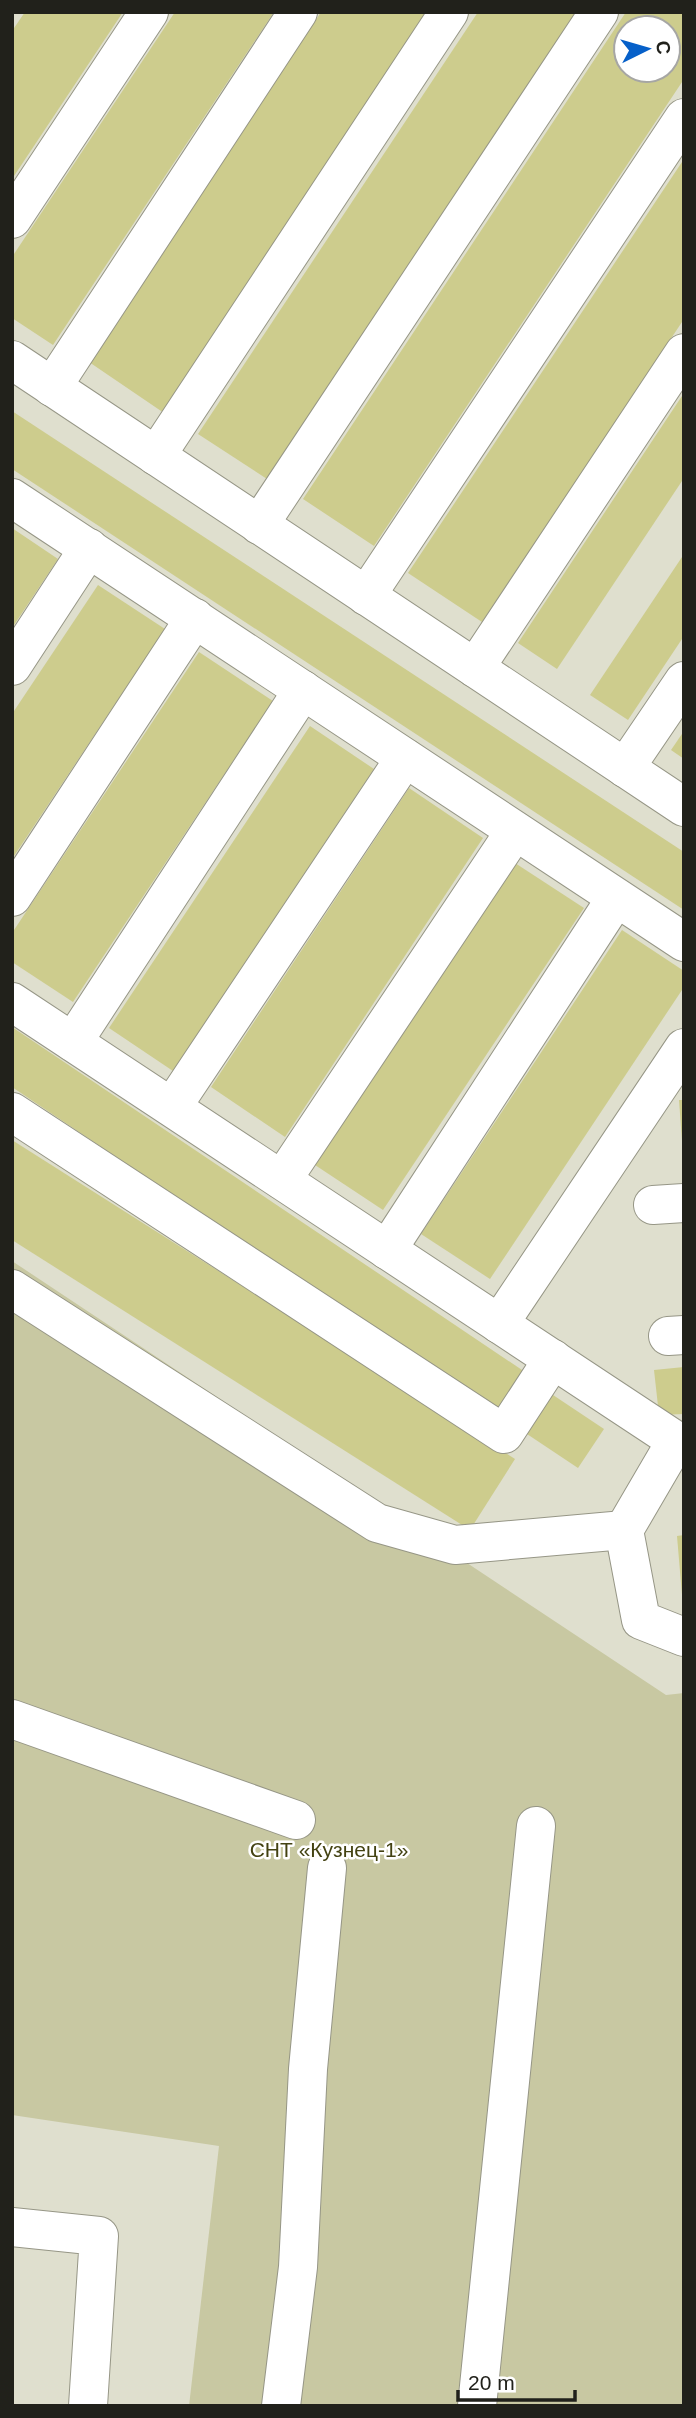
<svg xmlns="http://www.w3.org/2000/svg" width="696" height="2418" font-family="Helvetica,sans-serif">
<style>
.green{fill:#c8c8a2}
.building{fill:#cdcc8d;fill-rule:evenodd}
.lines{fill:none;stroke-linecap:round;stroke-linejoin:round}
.minor-casing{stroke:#969686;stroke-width:40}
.minor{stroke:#fff;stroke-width:38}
.labels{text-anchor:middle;stroke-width:5;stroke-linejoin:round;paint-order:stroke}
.park-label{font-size:21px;fill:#434212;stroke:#fff}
</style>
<rect width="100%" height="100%" fill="#dfdfce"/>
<!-- green -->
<path class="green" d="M12,1261L666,1695L684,1693V2406H189L219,2146L12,2115Z"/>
<!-- building -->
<g class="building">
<path d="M25,12H123L12,179V31Z"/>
<path d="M175,12H274L53,345L12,318V257Z"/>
<path d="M321,12H430L164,413L89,362Z"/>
<path d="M478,12H577L267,479L198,434Z"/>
<path d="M626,12H684V79L374,546L303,499ZM626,28H668V70H626Z"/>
<path d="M684,159V319L482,622L408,573Z"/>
<path d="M684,393V478L557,669L518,643Z"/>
<path d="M12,411L684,852V910L12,469Z"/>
<path d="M12,528L58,559L12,628Z"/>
<path d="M684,554V636L628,720L590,695Z"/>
<path d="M98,585L165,629L12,859V714Z"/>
<path d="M199,652L273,701L73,1002L12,962V933Z"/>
<path d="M310,726L374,769L173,1071L109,1028Z"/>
<path d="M684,731V759L671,750Z"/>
<path d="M409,788L483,838L285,1137L211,1087Z"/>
<path d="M515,863L584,908L383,1210L315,1165Z"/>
<path d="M622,930L684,971V987L490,1279L421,1234Z"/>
<path d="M12,1027L528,1374L500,1415L12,1087Z"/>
<path d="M679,1100H684V1141H682Z"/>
<path d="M12,1140L515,1459L470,1530L12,1240Z"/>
<path d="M684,1367V1414L659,1415L654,1370Z"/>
<path d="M547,1391L604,1429L578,1468L521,1430Z"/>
<path d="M684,1535V1595H682L677,1536Z"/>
</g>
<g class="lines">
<!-- minor casing -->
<g class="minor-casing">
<g id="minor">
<path d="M12,219L149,12"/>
<path d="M12,360L684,807"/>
<path d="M52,387L298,12"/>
<path d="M156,456L449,12"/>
<path d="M12,498L684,942"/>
<path d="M259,525L599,12"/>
<path d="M366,596L684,118"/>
<path d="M12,666L89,548"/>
<path d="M475,668L684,353"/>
<path d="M625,768L684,681"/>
<path d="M12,897L195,618"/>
<path d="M12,1002L684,1446"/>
<path d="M73,1042L303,690"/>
<path d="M172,1107L405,758"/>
<path d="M12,1112L504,1434L553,1359"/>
<path d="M282,1180L515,831"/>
<path d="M653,1205L684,1203"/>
<path d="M387,1250L616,898"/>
<path d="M12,1289L377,1523L455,1545L624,1530"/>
<path d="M499,1324L684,1048"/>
<path d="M668,1336L684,1335"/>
<path d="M676,1441L624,1530L641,1620L684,1637"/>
<path d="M12,1719L296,1820"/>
<path d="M12,2227L99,2236L88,2406"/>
<path d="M281,2406L298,2267L308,2069L327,1868"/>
<path d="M477,2406L536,1826"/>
</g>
</g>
<!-- minor -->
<use href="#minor" class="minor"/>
</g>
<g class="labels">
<!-- park labels -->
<g class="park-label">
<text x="329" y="1857">СНТ «Кузнец-1»</text>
</g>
</g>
<!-- border -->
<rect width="696" height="2418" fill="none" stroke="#21211b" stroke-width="28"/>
<!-- north arrow -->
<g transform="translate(647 49) rotate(85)"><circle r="33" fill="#ffffff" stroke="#a6a6a4" stroke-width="2"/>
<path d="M0-5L12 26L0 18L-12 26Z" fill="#0660c9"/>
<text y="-10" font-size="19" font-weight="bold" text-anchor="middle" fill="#21211b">С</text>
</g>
<!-- scale -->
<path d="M458 2390v10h117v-10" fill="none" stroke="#21211b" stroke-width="3.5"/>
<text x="468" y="2390" font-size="21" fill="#21211b" stroke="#ffffff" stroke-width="5" paint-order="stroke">20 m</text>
</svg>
